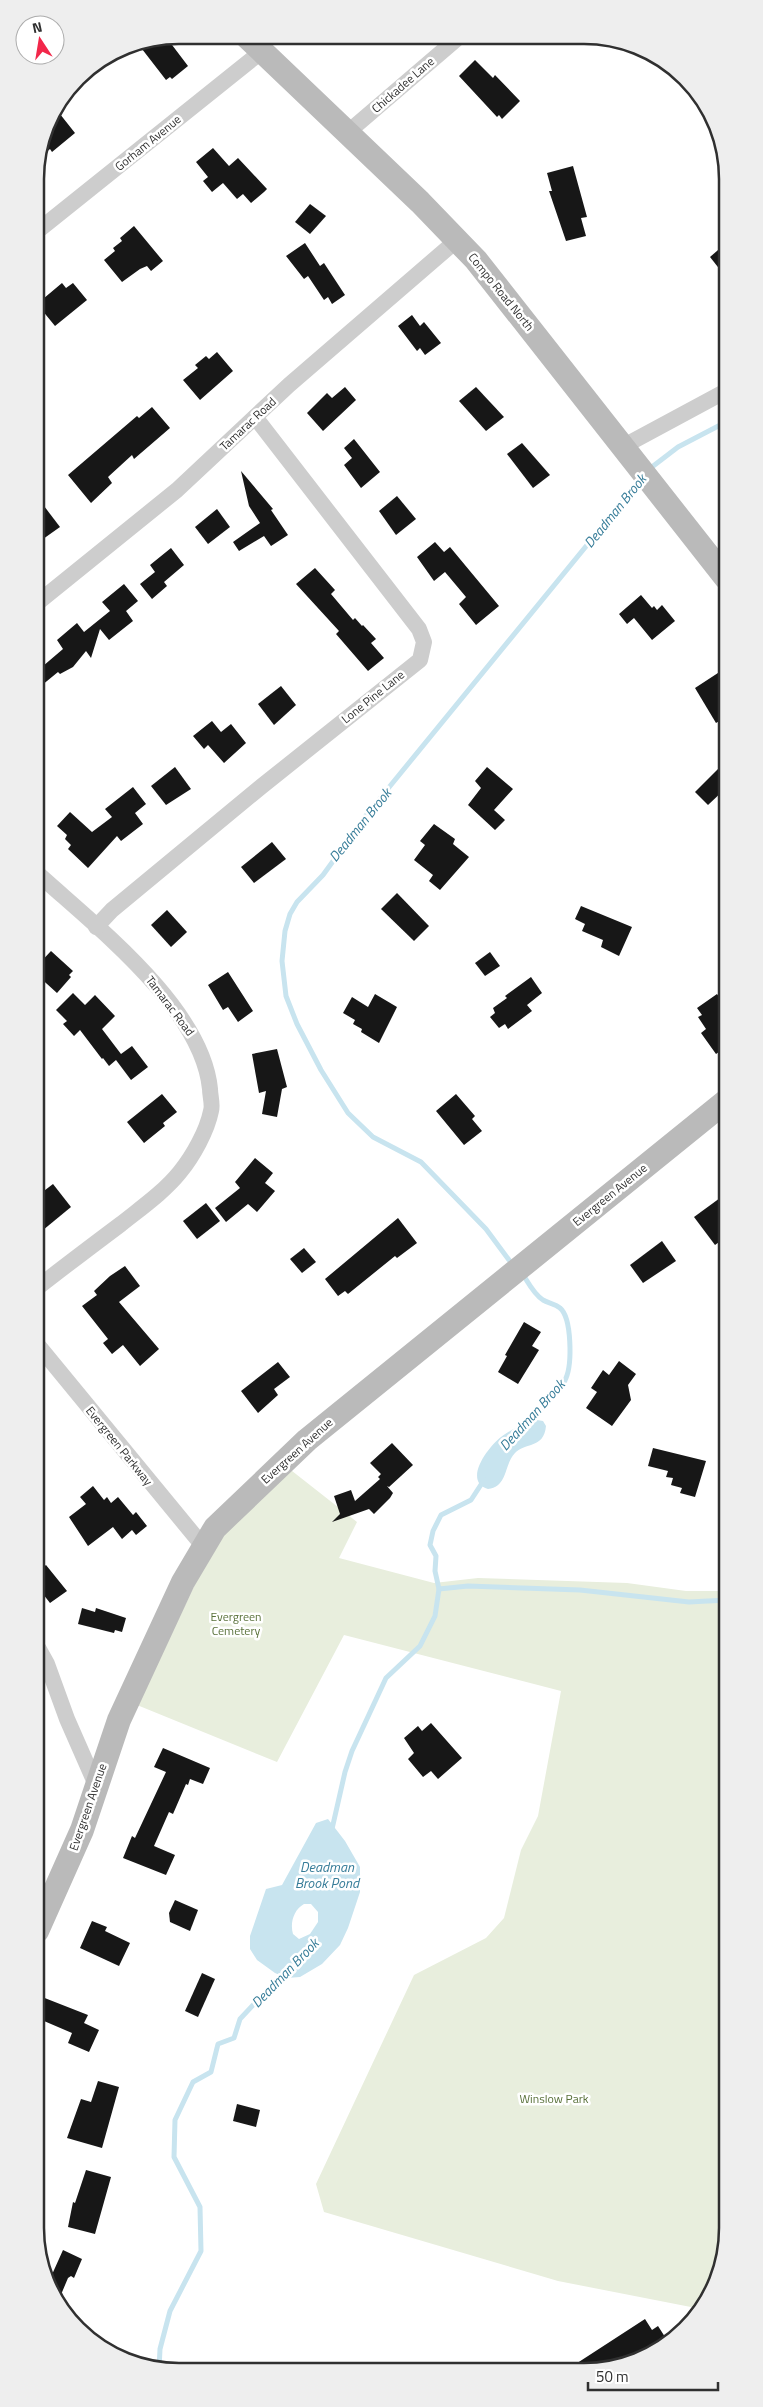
<svg xmlns="http://www.w3.org/2000/svg" width="763" height="2407" font-family="'Titillium Web',sans-serif">
<style>
.green{fill:#e8eedd}
.water{fill:#c8e4ef;fill-rule:evenodd}
.lines{fill:none;stroke-linecap:round;stroke-linejoin:round}
.stream{stroke:#c8e4ef;stroke-width:5}
.building{fill:#171717}
.street{stroke:#cdcdcd;stroke-width:16}
.secondary{stroke:#bababa;stroke-width:24}
.labels{text-anchor:middle;stroke-width:5;stroke-linejoin:round;paint-order:stroke}
.street-label{font-size:12px;fill:#303030;stroke:#fff}
.park-label{font-size:12px;fill:#587039;stroke:#fff}
.water-label{font-size:14px;font-style:italic;fill:#377d99;stroke:#fff}
.rim{fill:none;stroke:#303030;stroke-width:2.5}
</style>
<rect width="100%" height="100%" fill="#fff"/>
<!-- green -->
<path class="green" d="M287,1467L357,1522L339,1558L434,1583L478,1578L627,1583L686,1591H727L728,2237L717,2283L701,2309L558,2281L324,2212L316,2184L414,1975L486,1938L504,1918L521,1850L538,1816L561,1691L344,1635L277,1762L137,1705L213,1547Z"/>
<!-- water -->
<g class="water">
<path d="M537,1420L543,1421L546,1426C544,1449 525,1442 515,1453C504,1464 508,1487 488,1489C462,1481 489,1446 501,1437C510,1430 526,1422 537,1420Z"/>
<path d="M328,1819L345,1841L360,1867V1892L348,1928L340,1945L322,1964L300,1977L287,1978L275,1973L257,1960L250,1949V1936L266,1889L282,1885L316,1823ZM304,1904H311L318,1912V1922L310,1934L299,1939L293,1934C290,1924 293,1910 304,1904Z"/>
</g>
<g class="lines">
<!-- stream -->
<g class="stream">
<path d="M648,470L678,447L726,422"/>
<path d="M509,1260L486,1229L421,1162L373,1137L348,1113L321,1070L297,1024L286,996L282,961L285,931L290,914L297,902L323,875L368,813L641,479"/>
<path d="M520,1429C531,1419 562,1391 566,1378C572,1364 572,1318 560,1308C556,1304 548,1303 543,1300C534,1294 529,1284 524,1276"/>
<path d="M439,1589L468,1586L580,1590L689,1602L727,1600"/>
<path d="M332,1829L345,1772L352,1751L386,1678L420,1646L435,1616L439,1589L435,1571L436,1556L430,1545L433,1531L441,1515L471,1500L484,1480"/>
<path d="M159,2369L160,2349L170,2311L201,2251L200,2207L174,2157L175,2120L193,2082L211,2072L218,2044L234,2038L240,2019L285,1971"/>
</g>
</g>
<!-- building -->
<g class="building">
<path d="M166,37L188,66L172,79L170,77L166,80L142,49L154,40Z"/>
<path d="M475,60L493,78L495,75L520,101L502,119L499,115L497,117L459,76Z"/>
<path d="M56,109L75,133L52,152L50,149L38,159L46,124Z"/>
<path d="M213,148L229,166L238,158L267,189L264,192L251,203L243,194L237,199L223,183L212,192L203,181L208,177L196,162Z"/>
<path d="M573,166L587,217L581,218L586,236L566,241L549,191H552L547,173Z"/>
<path d="M310,204L326,216L310,234L295,222Z"/>
<path d="M134,226L163,261L151,271L147,266L140,269L122,282L104,260L115,251L113,248L122,241L120,238Z"/>
<path d="M305,243L320,266L324,263L345,295L332,304L328,297L324,300L308,276L304,279L286,256Z"/>
<path d="M725,244V276L710,257Z"/>
<path d="M62,283L66,288L73,283L87,300L55,326L37,304Z"/>
<path d="M412,315L420,326L424,322L441,343L425,355L420,348L417,351L398,326Z"/>
<path d="M217,352L233,371L200,400L183,380L198,368L195,365L206,356L209,359Z"/>
<path d="M345,387L356,400L323,431L307,413L327,393L332,398Z"/>
<path d="M476,387L504,417L486,431L459,401Z"/>
<path d="M152,407L170,428L134,459L132,455L108,477L112,483L91,503L68,475L137,416L139,418Z"/>
<path d="M354,439L380,472L361,488L344,465L352,458L344,448Z"/>
<path d="M522,443L550,475L533,488L507,454Z"/>
<path d="M241,471L273,509L271,510L288,535L271,546L264,536L239,551L233,542L260,523L249,506Z"/>
<path d="M397,496L416,519L396,535L379,511Z"/>
<path d="M44,506L60,527L36,544V512Z"/>
<path d="M217,509L230,527L208,544L195,527Z"/>
<path d="M435,542L444,552L450,547L499,606L476,625L459,604L466,597L445,572L434,581L417,557Z"/>
<path d="M171,548L184,565L164,582L167,586L152,599L140,584L155,572L150,565Z"/>
<path d="M315,568L335,590L331,594L353,620L355,618L362,626L363,625L376,639L371,643L384,658L368,671L336,634L339,631L296,584Z"/>
<path d="M124,584L138,601L126,611L133,621L109,640L100,629L91,658L86,651L73,667L60,674L58,672L36,690V672L63,649L57,640L77,623L84,632L110,611L102,602Z"/>
<path d="M641,595L652,608L654,606L657,610L662,605L675,621L652,640L634,618L627,624L619,614Z"/>
<path d="M721,671L726,679V717L716,723L695,688Z"/>
<path d="M281,686L296,705L274,725L258,704Z"/>
<path d="M212,721L221,732L231,724L246,743L224,763L208,745L204,749L193,736Z"/>
<path d="M726,761V788L708,805L695,792Z"/>
<path d="M175,767L191,789L166,805L151,786Z"/>
<path d="M487,767L513,789L494,810L505,820L495,830L468,805L481,788L475,781Z"/>
<path d="M133,787L146,804L135,813L143,824L121,841L117,836L88,868L68,849L71,845L65,839L67,835L57,826L70,812L92,832L112,817L105,809Z"/>
<path d="M434,824L455,839L453,844L469,857L440,890L429,881L433,875L414,860L425,845L420,841Z"/>
<path d="M272,842L286,859L254,883L241,867Z"/>
<path d="M397,893L429,926L414,941L381,909Z"/>
<path d="M581,906L632,927L619,956L601,947L603,940L582,931L585,924L575,919Z"/>
<path d="M167,910L187,932L171,947L151,925Z"/>
<path d="M51,951L73,971L69,975L71,977L57,993L36,974V967Z"/>
<path d="M490,952L500,966L485,976L475,963Z"/>
<path d="M228,972L253,1011L238,1022L228,1007L223,1010L208,985Z"/>
<path d="M531,977L542,993L527,1005L532,1011L508,1029L505,1024L499,1028L490,1017L495,1013L493,1008L507,998L505,996Z"/>
<path d="M73,993L85,1005L95,995L115,1016L102,1029L121,1054L132,1046L148,1067L131,1080L116,1060L109,1066L103,1058L102,1059L80,1030L74,1036L63,1024L67,1021L56,1010Z"/>
<path d="M375,994L397,1007L379,1043L361,1032L362,1029L353,1024L355,1020L343,1013L352,997L368,1007Z"/>
<path d="M717,994L726,1006V1047L716,1054L701,1033L706,1029L698,1017L702,1015L697,1008Z"/>
<path d="M277,1049L287,1087L282,1089L277,1117L262,1114L266,1091L259,1093L252,1054Z"/>
<path d="M162,1094L177,1112L163,1123L165,1126L144,1143L127,1122Z"/>
<path d="M456,1094L475,1116L472,1119L482,1131L464,1145L436,1111Z"/>
<path d="M255,1158L273,1173L265,1183L275,1191L257,1212L248,1204L226,1222L215,1208L240,1188L235,1182Z"/>
<path d="M53,1184L71,1207L37,1235L36,1197Z"/>
<path d="M720,1198L726,1208V1237L715,1245L694,1217Z"/>
<path d="M206,1203L220,1221L197,1239L183,1221Z"/>
<path d="M398,1218L417,1243L397,1258L395,1256L348,1294L345,1291L338,1296L325,1279Z"/>
<path d="M662,1241L676,1261L643,1283L630,1265Z"/>
<path d="M304,1248L316,1262L302,1273L290,1259Z"/>
<path d="M125,1266L140,1286L119,1302L159,1349L140,1366L123,1345L112,1354L103,1343L108,1339L82,1306L97,1295L94,1291L110,1276Z"/>
<path d="M524,1322L541,1332L532,1346L539,1350L518,1384L498,1372L507,1356L505,1355Z"/>
<path d="M619,1361L636,1374L628,1385L631,1400L612,1426L586,1408L597,1392L591,1388L603,1370L609,1375Z"/>
<path d="M278,1362L290,1377L274,1389L278,1395L258,1413L241,1391Z"/>
<path d="M392,1443L413,1465L389,1487L387,1486L393,1493L390,1498L374,1514L369,1509L332,1522L340,1514L334,1496L351,1490L355,1501L380,1479L378,1477L381,1474L370,1463Z"/>
<path d="M653,1448L706,1461L695,1497L680,1493L682,1488L671,1485L673,1478L666,1477L668,1471L648,1466Z"/>
<path d="M93,1486L104,1500L107,1497L111,1503L118,1497L133,1515L136,1512L147,1526L136,1535L132,1530L122,1539L113,1527L88,1546L69,1517L86,1504L80,1497Z"/>
<path d="M46,1565L67,1591L50,1603L43,1594L37,1599V1572Z"/>
<path d="M82,1608L95,1612L96,1608L126,1618L122,1632L115,1630L114,1633L78,1624Z"/>
<path d="M431,1723L462,1758L438,1779L431,1771L423,1777L408,1759L414,1753L404,1738L418,1726L422,1731Z"/>
<path d="M163,1748L210,1768L203,1784L190,1779L188,1785L186,1784L173,1814L169,1812L154,1846L175,1855L166,1875L123,1858L132,1836L135,1838L166,1772L154,1767Z"/>
<path d="M175,1900L198,1910L190,1931L170,1922L169,1913Z"/>
<path d="M92,1921L107,1927L105,1931L130,1943L119,1966L80,1948Z"/>
<path d="M202,1973L215,1979L198,2017L185,2011Z"/>
<path d="M37,1995L88,2015L84,2023L99,2030L89,2052L68,2043L72,2033L37,2018Z"/>
<path d="M98,2081L119,2087L102,2148L67,2138L81,2099L91,2102Z"/>
<path d="M237,2104L260,2110L256,2127L233,2121Z"/>
<path d="M86,2170L111,2177L95,2234L68,2227L73,2202L75,2203Z"/>
<path d="M63,2250L82,2259L74,2278L71,2276L68,2278L60,2297L50,2279Z"/>
<path d="M645,2319L652,2330L658,2326L667,2340L661,2344L663,2347L656,2353L612,2369H568Z"/>
</g>
<g class="lines">
<!-- street -->
<g class="street">
<path d="M347,133L459,37"/>
<path d="M35,233L261,52"/>
<path d="M622,447L726,391"/>
<path d="M36,604L177,490L289,385L457,240"/>
<path d="M36,872C94,925 202,1007 210,1089C210,1096 213,1105 211,1111C207,1131 193,1156 180,1172C164,1192 141,1208 121,1224C93,1245 65,1266 37,1288"/>
<path d="M96,927L112,910L262,786L420,660L424,642L419,629L255,417"/>
<path d="M37,1344L203,1546"/>
<path d="M37,1646L47,1664L67,1719L96,1785"/>
</g>
<!-- secondary -->
<g class="secondary">
<path d="M245,35L420,202L476,260L726,578"/>
<path d="M37,1931L82,1830L119,1720L183,1582L215,1528L307,1440L726,1101"/>
</g>
</g>
<g class="labels">
<!-- street labels -->
<g class="street-label">
<text transform="translate(403 85) rotate(-41)" y="4">Chickadee Lane</text>
<text transform="translate(148 143) rotate(-39)" y="4">Gorham Avenue</text>
<text transform="translate(501 292) rotate(51)" y="4">Compo Road North</text>
<text transform="translate(248 424) rotate(-43)" y="4">Tamarac Road</text>
<text transform="translate(373 697) rotate(-39)" y="4">Lone Pine Lane</text>
<text transform="translate(170 1006) rotate(53)" y="4">Tamarac Road</text>
<text transform="translate(610 1195) rotate(-39)" y="4">Evergreen Avenue</text>
<text transform="translate(119 1446) rotate(51)" y="4">Evergreen Parkway</text>
<text transform="translate(297 1451) rotate(-42)" y="4">Evergreen Avenue</text>
<text transform="translate(88 1807) rotate(-71)" y="4">Evergreen Avenue</text>
</g>
<!-- park labels -->
<g class="park-label">
<text x="236" y="1621">Evergreen<tspan x="236" dy="14">Cemetery</tspan></text>
<text x="554" y="2103">Winslow Park</text>
</g>
<!-- water labels -->
<g class="water-label">
<text transform="translate(615 511) rotate(-51)" y="5">Deadman Brook</text>
<text transform="translate(360 825) rotate(-51)" y="5">Deadman Brook</text>
<text transform="translate(532 1415) rotate(-48)" y="5">Deadman Brook</text>
<text x="327" y="1872">Deadman<tspan x="327" dy="16">Brook Pond</tspan></text>
<text transform="translate(285 1973) rotate(-46)" y="5">Deadman Brook</text>
</g>
</g>
<!-- crop -->
<path d="M0 0H763V2407H0ZM179 44H584A135 135 0 0 1 719 179V2228A135 135 0 0 1 584 2363H179A135 135 0 0 1 44 2228V179A135 135 0 0 1 179 44Z" fill="#eee" fill-rule="evenodd"/>
<path class="rim" d="M179 44H584A135 135 0 0 1 719 179V2228A135 135 0 0 1 584 2363H179A135 135 0 0 1 44 2228V179A135 135 0 0 1 179 44Z"/>
<!-- north arrow -->
<g transform="translate(40 40) rotate(348)"><circle r="24" fill="#ffffff" stroke="#acacac"/>
<path d="M0-4L9 19L0 12L-9 19Z" fill="#f2274a"/>
<text y="-8" font-size="14" font-weight="bold" text-anchor="middle" fill="#303030">N</text>
</g>
<!-- scale -->
<path d="M588 2382v8h130v-8" fill="none" stroke="#303030" stroke-width="2.5"/>
<text x="596" y="2382" font-size="15" fill="#303030" stroke="#ffffff" stroke-width="4" paint-order="stroke">50 m</text>
</svg>
